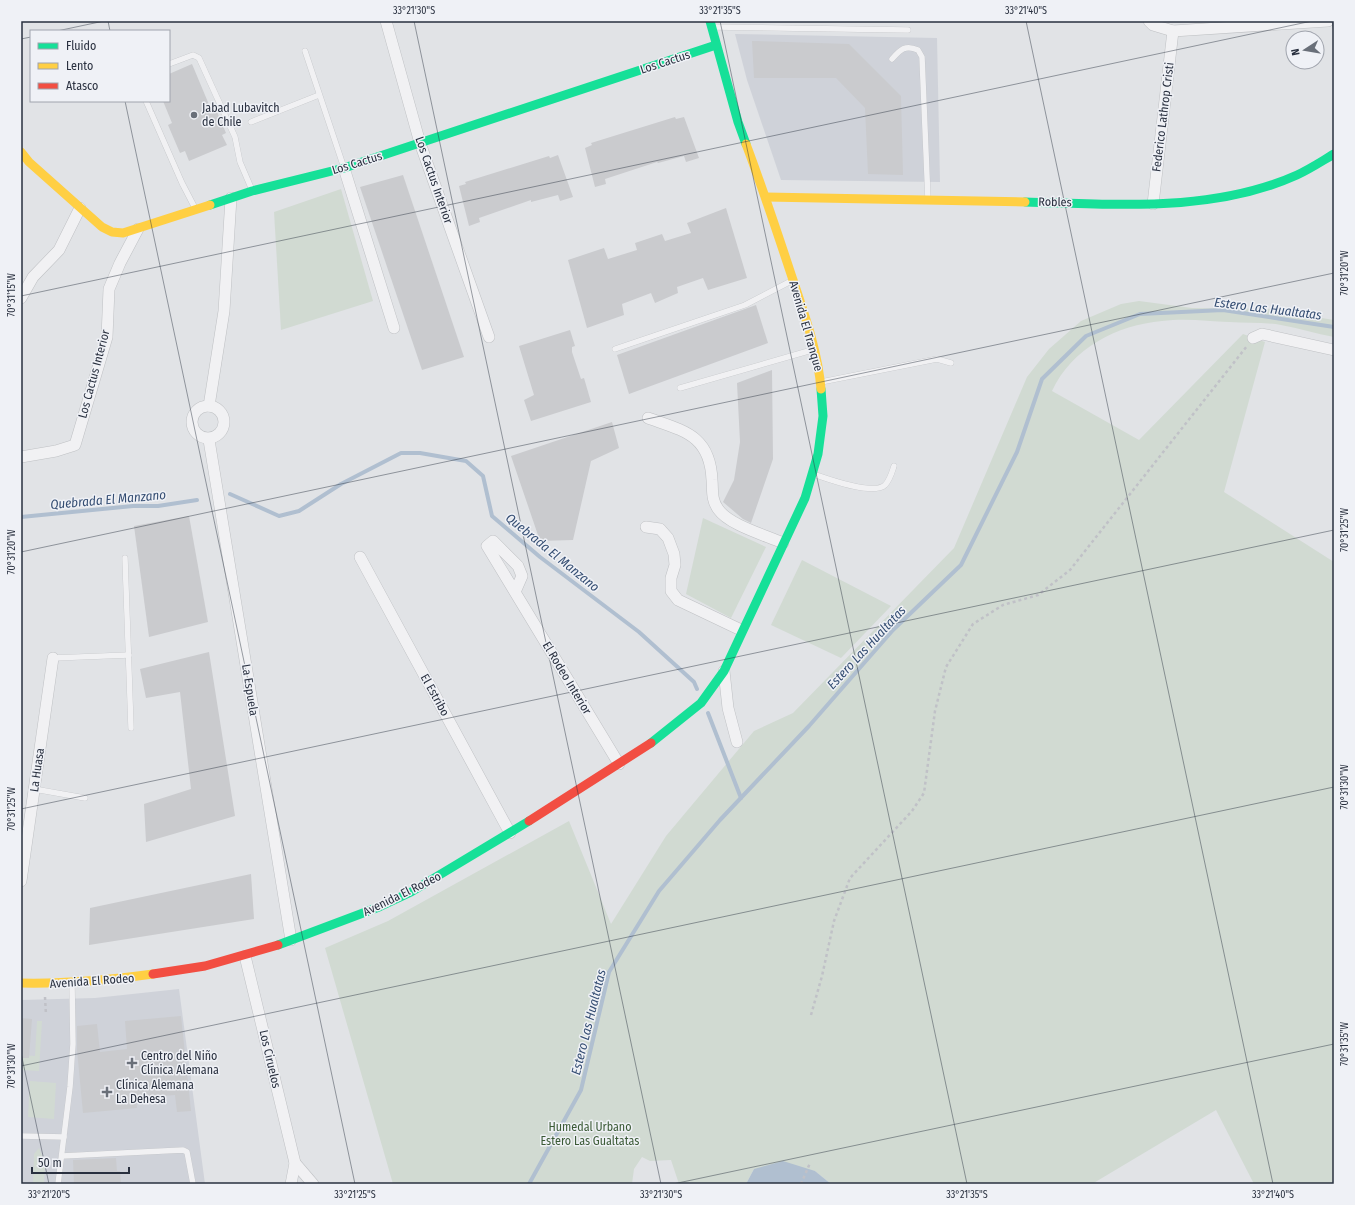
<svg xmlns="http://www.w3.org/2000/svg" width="1355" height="1205" font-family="'Fira Sans Condensed',sans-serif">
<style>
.built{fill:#cfd2d9}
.green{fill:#d1dad2}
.water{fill:#b0bfd0}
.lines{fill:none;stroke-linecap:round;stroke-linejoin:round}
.stream{stroke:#b0bfd0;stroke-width:4}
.building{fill:#cacbce}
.lane-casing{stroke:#bfc1c4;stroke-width:6}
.street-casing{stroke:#bfc1c4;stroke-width:12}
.path{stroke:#c0c1c7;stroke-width:2.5;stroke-dasharray:3 3;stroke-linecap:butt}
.lane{stroke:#f1f1f3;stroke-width:5.5}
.street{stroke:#f1f1f3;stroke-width:11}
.fast{stroke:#16e098;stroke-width:9}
.slow{stroke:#ffcf43;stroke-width:9}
.jam{stroke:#f24e42;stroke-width:9}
.ticks{fill:none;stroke:#29303f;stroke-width:1;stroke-opacity:0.45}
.poi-dot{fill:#696f79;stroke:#eff1f6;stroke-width:1.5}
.labels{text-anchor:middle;stroke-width:3;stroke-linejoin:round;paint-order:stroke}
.street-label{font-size:12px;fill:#29303f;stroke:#eff1f6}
.poi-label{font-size:12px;fill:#29303f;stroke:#eff1f6;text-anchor:start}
.park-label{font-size:12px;fill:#3b5a36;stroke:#eff1f6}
.water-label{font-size:13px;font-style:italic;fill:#344d72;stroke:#eff1f6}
.neatline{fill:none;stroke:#29303f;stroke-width:1.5}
.ticks-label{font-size:10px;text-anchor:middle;fill:#29303f}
</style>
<rect width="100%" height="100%" fill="#e1e3e6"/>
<!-- built -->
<g class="built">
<path d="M735,34L937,38L940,182L781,180L747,80Z"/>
<path d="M179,989L205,1184H21V1000L95,998Z"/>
</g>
<!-- green -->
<g class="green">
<path d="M341,189L373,301L281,330L274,212Z"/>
<path d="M1139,301L1192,308L1267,309L1334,320V337C1316,334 1299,328 1281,325C1264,322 1246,323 1229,322C1207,321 1185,318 1162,321C1117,325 1072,348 1052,391L1139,440L1243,334L1265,342L1224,492L1334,562V1184H1254L1216,1110L1092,1184H831L815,1171L754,1169L746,1184H679L671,1160L650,1161L642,1157L634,1169L632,1184H393L325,948L388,921L569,821L611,924L666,836L754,731L793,713L954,548L1027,377L1049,349L1081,321L1121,304Z"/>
<path d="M703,518L766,547L731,618L686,594Z"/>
<path d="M802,560L891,606L841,658L771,625Z"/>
<path d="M37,1021H42L39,1071L21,1070V1055L35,1056Z"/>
<path d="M30,1081L56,1083L54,1119L28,1117Z"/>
<path d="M39,1148L45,1163L44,1184H33L34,1154Z"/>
</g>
<!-- water -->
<path class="water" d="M783,1161L815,1171L831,1184H746L754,1169Z"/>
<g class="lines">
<!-- stream -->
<g class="stream">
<path d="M230,494L279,516L299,511L341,484L401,453H420L466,461L483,476L492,516L540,557L639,632L694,682L697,689"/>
<path d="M21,517L133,506H158L197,500"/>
<path d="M708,713L741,798"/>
<path d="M529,1184L581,1090L609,972L659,891L720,820L809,726L893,630L961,565L1017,452L1042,379L1086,336L1140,314L1223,310L1334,327"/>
</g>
</g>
<!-- building -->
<g class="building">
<path d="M752,41L849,44L901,96L903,175L868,174L865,108L836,78H754Z"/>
<path d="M192,64L210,107L214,105L226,133L222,135L227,145L189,161L185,151L180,153L168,125L172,123L163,101H169V74Z"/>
<path d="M675,117L676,119L684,117L699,158L686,162L684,156L658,163L657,162L605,179L606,184L595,187L585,148L592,145L591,143Z"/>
<path d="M558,155L573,197L560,201L558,195L531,202V200L479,218L480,222L469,226L459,186L466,184L465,182L549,156L550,158Z"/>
<path d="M403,175L464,357L422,370L360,187Z"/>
<path d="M726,208L747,278L708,290L703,278L677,287L678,293L655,303L651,293L622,304L624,315L587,328L568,260L604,248L608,259L637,250L635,243L662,234L665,241L691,233L687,223Z"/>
<path d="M756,305L768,343L629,394L617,355Z"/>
<path d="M570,330L575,346L572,347V352L581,379L584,378L591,402L531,421L524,400L534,395L519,346Z"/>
<path d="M772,370L773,459L751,523L743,519L723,502L734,480L740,442L737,383Z"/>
<path d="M612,422L619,448L591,461L573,540L540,541L511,456Z"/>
<path d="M189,516L208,622L149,637L134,526Z"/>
<path d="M209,652L235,816L146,842L144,804L191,789L180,692L146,698L140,669Z"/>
<path d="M251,874L254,919L89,945L90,908Z"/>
<path d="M181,1016L191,1111L177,1112L175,1095L136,1098L137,1108L83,1113L77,1050V1026L97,1024L100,1052L127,1049L125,1021Z"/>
<path d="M21,1018L32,1019L29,1058H21Z"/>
<path d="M116,1158L117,1171H120L121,1184H74L73,1160Z"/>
</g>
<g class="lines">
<!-- lane casing -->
<g class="lane-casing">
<g id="lane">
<path d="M713,27L908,30"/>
<path d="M305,51L344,168"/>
<path d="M892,59C900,50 905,44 918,50L922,57L928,200"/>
<path d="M169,64L193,55L199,58L235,137L240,162L252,190"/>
<path d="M146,101L182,183L195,208"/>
<path d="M251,122L319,95"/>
<path d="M615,349L745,305L793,280"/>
<path d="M821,382L937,359L951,363"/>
<path d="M680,388L812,350"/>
<path d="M813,474C828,479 873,496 885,485C890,480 892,472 894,466"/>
<path d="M125,558L131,728"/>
<path d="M53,658L129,655"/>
<path d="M34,789L85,798"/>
<path d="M21,1136L64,1137"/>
<path d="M62,1156L183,1150L187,1152L193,1184"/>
<path d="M58,1184L70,1087L73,1044L72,983"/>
</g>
</g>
<!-- street casing -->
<g class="street-casing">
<g id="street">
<path d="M386,21L420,143L489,337"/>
<path d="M1149,21L1153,25L1173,31L1328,21"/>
<path d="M344,168L394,328"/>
<path d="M1153,204L1173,31"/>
<path d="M21,298L33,277L59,250L80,208"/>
<path d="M1253,338L1262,334L1334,350"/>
<circle cx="208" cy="422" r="16"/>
<path d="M209,406L224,311L231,198"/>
<path d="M648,418C684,431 710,435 712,480C713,490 711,499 718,509C729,525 765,535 783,543"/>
<path d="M209,440L291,940"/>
<path d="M21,457L56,451L75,445L107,337L109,289L120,263L138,229"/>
<path d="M646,527L660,529L668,538L674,554L675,565L671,578V591L678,600L741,630"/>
<path d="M360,557L510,833"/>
<path d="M515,592L522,576L518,566L493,541L487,546L619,764"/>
<path d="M724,671L728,708L737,742"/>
<path d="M21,881L53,658"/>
<path d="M245,956L295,1163L291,1184"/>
<path d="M295,1163L313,1184"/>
</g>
</g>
<!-- path -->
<g class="path">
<path d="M45,997L46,1015"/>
<path d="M811,1015L822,976L834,921L850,878L912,811L924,793L935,711L946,667L973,624L1003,605L1038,595L1070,570L1247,346"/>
<path d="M801,1184L810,1163"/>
</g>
<!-- lane -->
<use href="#lane" class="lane"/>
<!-- street -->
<use href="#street" class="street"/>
<!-- fast -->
<g class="fast">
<path d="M710,21L738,122L746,144"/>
<path d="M1025,202C1115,204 1213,213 1297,175C1310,169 1322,161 1334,154"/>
<path d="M210,205L252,191L344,168L716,45"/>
<path d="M651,743L701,703L724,671L805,498L818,454L823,416L821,389"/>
<path d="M278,945L379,907L411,892L529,821"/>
</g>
<!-- slow -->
<g class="slow">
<path d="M746,144C763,189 778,235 793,280C805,316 818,352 821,389"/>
<path d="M21,152L29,162L102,227L112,232L123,233L210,205"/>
<path d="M766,197L1025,202"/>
<path d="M21,983C66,984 109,980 153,974"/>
</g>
<!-- jam -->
<g class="jam">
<path d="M529,821L651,743"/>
<path d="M153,974L205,966L278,945"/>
</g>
</g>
<!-- ticks -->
<path class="ticks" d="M108,21L110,31M414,21L661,1184M720,21L967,1184M1026,21L1273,1184M1332,21L1334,32M57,31L104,21M21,39L31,37M125,101L355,1184M21,296L1312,21M21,552L1334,273M21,809L1334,530M21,1053L49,1184M21,1066L1334,787M673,1184L1334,1044"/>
<!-- markers -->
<g class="poi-dot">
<circle cx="194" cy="115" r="4"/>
<path d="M130 1057h4v4h4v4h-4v4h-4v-4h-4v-4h4z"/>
<path d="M105 1086h4v4h4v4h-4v4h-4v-4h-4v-4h4z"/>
</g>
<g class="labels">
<!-- street labels -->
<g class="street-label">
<text transform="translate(665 62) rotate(-18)" y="4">Los Cactus</text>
<text transform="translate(1163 117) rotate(-83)" y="4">Federico Lathrop Cristi</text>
<text transform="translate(357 163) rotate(-17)" y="4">Los Cactus</text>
<text transform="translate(434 180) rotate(71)" y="4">Los Cactus Interior</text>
<text transform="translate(1055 202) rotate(1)" y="4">Robles</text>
<text transform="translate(806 326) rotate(74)" y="4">Avenida El Tranque</text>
<text transform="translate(94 374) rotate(-75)" y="4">Los Cactus Interior</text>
<text transform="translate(567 678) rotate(59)" y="4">El Rodeo Interior</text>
<text transform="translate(250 690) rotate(81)" y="4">La Espuela</text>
<text transform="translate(435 695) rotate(61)" y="4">El Estribo</text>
<text transform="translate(37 770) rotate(-82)" y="4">La Huasa</text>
<text transform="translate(402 894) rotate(-26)" y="4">Avenida El Rodeo</text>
<text transform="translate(92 981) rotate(-4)" y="4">Avenida El Rodeo</text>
<text transform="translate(270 1059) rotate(77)" y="4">Los Ciruelos</text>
</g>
<!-- poi labels -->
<g class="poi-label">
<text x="202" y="112">Jabad Lubavitch<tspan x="202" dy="14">de Chile</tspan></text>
<text x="141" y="1060">Centro del Niño<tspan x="141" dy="14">Clínica Alemana</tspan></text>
<text x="116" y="1089">Clínica Alemana<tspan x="116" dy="14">La Dehesa</tspan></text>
</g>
<!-- park labels -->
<g class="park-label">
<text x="590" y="1131">Humedal Urbano<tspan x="590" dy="14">Estero Las Gualtatas</tspan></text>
</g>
<!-- water labels -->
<g class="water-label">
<text transform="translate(1268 308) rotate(7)" y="5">Estero Las Hualtatas</text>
<text transform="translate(108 499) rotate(-5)" y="5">Quebrada El Manzano</text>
<text transform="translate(553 552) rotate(39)" y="5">Quebrada El Manzano</text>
<text transform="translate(866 647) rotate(-47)" y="5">Estero Las Hualtatas</text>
<text transform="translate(588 1022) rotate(-76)" y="5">Estero Las Hualtatas</text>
</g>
</g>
<!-- border -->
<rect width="1355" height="1205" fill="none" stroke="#eff1f6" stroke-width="44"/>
<!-- legend -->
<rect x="30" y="30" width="140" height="72" fill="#eff1f6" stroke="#a0a4ad"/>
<rect x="38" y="43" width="20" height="6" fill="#16e098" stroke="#a0a4ad"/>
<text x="66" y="50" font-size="12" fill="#29303f">Fluido</text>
<rect x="38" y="63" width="20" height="6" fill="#ffcf43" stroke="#a0a4ad"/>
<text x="66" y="70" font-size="12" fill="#29303f">Lento</text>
<rect x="38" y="83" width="20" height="6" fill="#f24e42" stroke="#a0a4ad"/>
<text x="66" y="90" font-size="12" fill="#29303f">Atasco</text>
<!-- north arrow -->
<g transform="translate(1305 50) rotate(258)"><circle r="19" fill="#eff1f6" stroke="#a0a4ad"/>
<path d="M0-3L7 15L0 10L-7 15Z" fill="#696f79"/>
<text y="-6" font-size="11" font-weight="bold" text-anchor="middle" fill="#29303f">N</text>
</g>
<!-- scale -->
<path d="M32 1167v6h97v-6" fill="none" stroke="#29303f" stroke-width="2"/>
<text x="38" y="1167" font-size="12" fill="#29303f" stroke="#eff1f6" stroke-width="3" paint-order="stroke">50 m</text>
<rect x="22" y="22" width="1311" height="1161" class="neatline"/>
<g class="ticks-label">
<text x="414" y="14">33°21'30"S</text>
<text x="720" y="14">33°21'35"S</text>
<text x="1026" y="14">33°21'40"S</text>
<text transform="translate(1344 273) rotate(-90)" y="4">70°31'20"W</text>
<text transform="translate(11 295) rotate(-90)" y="4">70°31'15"W</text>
<text transform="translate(1344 530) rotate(-90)" y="4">70°31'25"W</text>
<text transform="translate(11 552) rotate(-90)" y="4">70°31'20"W</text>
<text transform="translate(1344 787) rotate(-90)" y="4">70°31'30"W</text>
<text transform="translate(11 809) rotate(-90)" y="4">70°31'25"W</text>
<text transform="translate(1344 1044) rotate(-90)" y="4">70°31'35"W</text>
<text transform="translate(11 1066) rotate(-90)" y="4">70°31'30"W</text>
<text x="49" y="1198">33°21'20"S</text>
<text x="355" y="1198">33°21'25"S</text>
<text x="661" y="1198">33°21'30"S</text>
<text x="967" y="1198">33°21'35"S</text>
<text x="1273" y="1198">33°21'40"S</text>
</g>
</svg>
